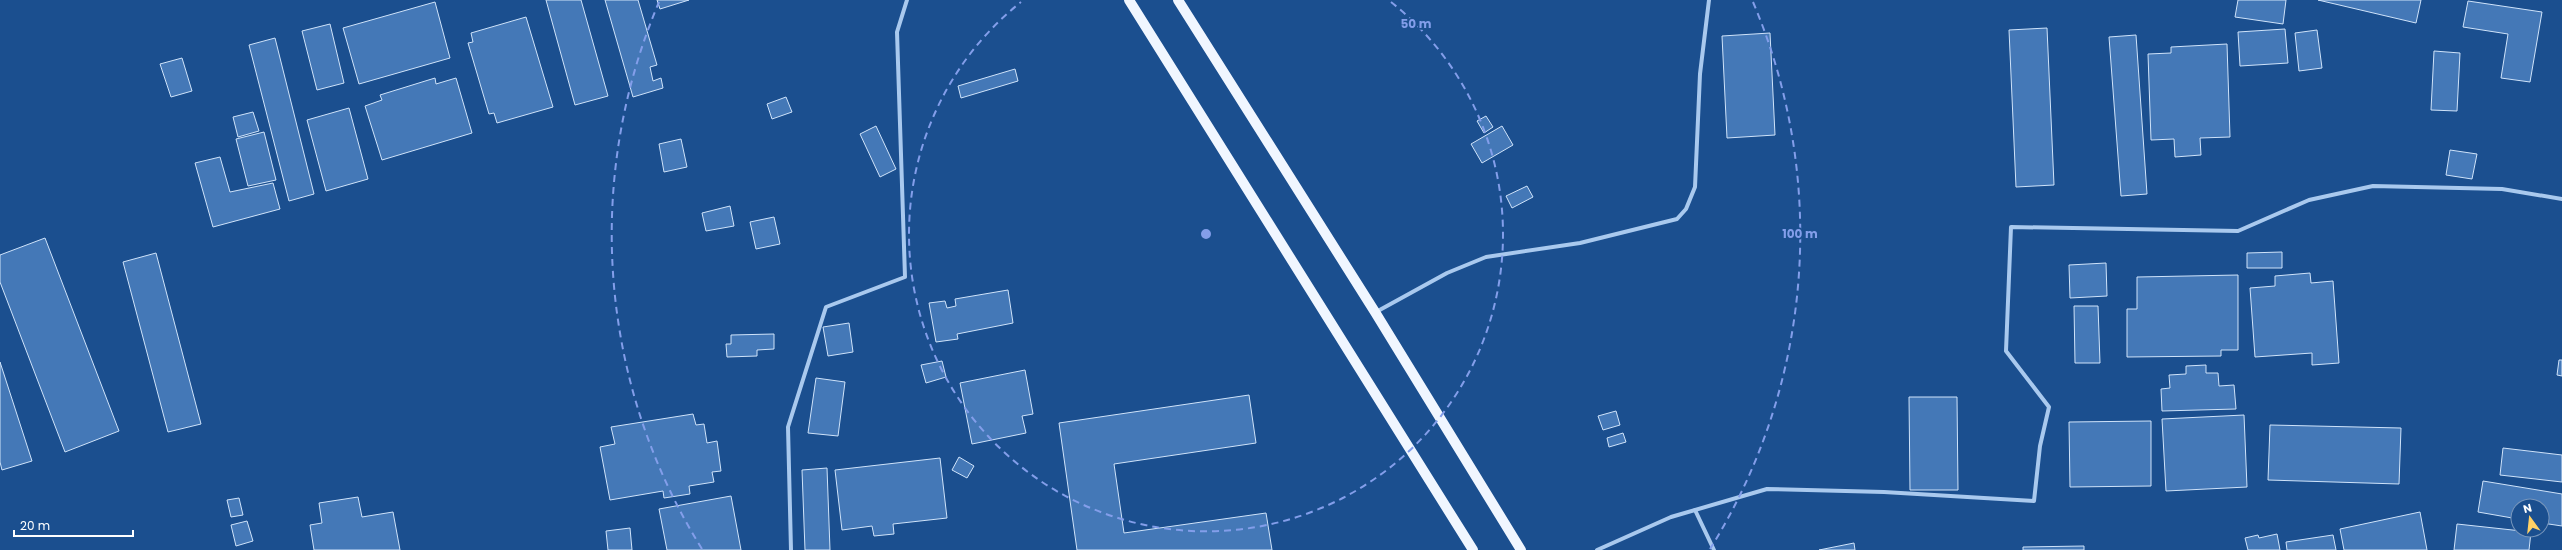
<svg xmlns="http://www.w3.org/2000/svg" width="2562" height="550" font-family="Poppins,sans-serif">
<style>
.building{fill:#4478b7;stroke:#cfe3fa}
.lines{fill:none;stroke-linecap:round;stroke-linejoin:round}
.minor{stroke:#a9c9ee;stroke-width:4}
.primary{stroke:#f0f6ff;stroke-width:10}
.ring{fill:none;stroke:#839eea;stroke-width:2;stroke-dasharray:7 5}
.centre{fill:#839eea;stroke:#1b4f8f;stroke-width:2}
.ring-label{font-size:12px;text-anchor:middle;font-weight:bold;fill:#839eea;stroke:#1b4f8f;stroke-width:3.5;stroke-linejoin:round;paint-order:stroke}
</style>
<rect width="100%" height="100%" fill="#1b4f8f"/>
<!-- building -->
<g class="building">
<path d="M546,0H581L608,96L575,105Z"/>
<path d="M605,0H638L657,65L650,67L653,81L661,78L663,88L633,97Z"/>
<path d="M657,0H689L660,9Z"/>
<path d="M2238,0H2286L2283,24L2235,17Z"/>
<path d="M2318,0H2421L2416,23Z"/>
<path d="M2468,1L2542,12L2530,82L2501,78L2508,34L2463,27Z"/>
<path d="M435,2L450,58L359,84L343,28Z"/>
<path d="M526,17L553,107L497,123L494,113L489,114L468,43L473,42L471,33Z"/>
<path d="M330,24L344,83L317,90L302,31Z"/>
<path d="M2047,28L2054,185L2016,187L2009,30Z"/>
<path d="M2285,29L2288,63L2240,66L2238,32Z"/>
<path d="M2317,30L2322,68L2299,71L2295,33Z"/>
<path d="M1770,33L1775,135L1727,138L1722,36Z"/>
<path d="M2136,35L2147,194L2121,196L2109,37Z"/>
<path d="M275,38L314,194L289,201L249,45Z"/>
<path d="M2227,44L2230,137L2200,138L2201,155L2175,157L2174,139L2151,140L2148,54L2171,53V47Z"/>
<path d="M2434,51L2460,53L2457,111L2431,110Z"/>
<path d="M182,58L192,91L171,97L160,64Z"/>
<path d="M1015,69L1018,81L961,98L958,86Z"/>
<path d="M435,78L436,84L456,78L472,133L382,160L365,106L382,100L380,95Z"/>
<path d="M786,97L792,112L772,119L767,104Z"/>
<path d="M349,108L368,179L326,191L307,120Z"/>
<path d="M253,112L259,131L238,137L233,117Z"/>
<path d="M1486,116L1493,127L1484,133L1477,121Z"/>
<path d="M876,126L896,169L880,177L860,134Z"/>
<path d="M1502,126L1513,145L1482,163L1471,144Z"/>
<path d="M264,132L276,180L248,186L236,139Z"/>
<path d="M681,139L687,167L664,172L659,144Z"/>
<path d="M2450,150L2477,154L2472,179L2446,175Z"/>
<path d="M220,157L230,192L273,183L280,209L213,227L195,163Z"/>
<path d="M1527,186L1533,197L1512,208L1506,196Z"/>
<path d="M730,206L734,226L706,231L702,213Z"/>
<path d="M774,217L780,244L756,249L750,222Z"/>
<path d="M45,238L119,431L65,452L0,282V255Z"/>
<path d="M2282,252V268H2247V253Z"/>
<path d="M156,253L201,424L168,432L123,262Z"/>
<path d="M2106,263L2107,296L2070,298L2069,265Z"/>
<path d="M2310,273L2311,283L2333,281L2339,363L2312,365V353L2255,357L2250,288L2275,286V276Z"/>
<path d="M2238,275V350H2221V356L2127,357V309H2137V277Z"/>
<path d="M1008,290L1013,323L957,334L958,339L936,342L929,303L945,301L947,308L956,306L955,299Z"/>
<path d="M2074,306H2098L2100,363H2075Z"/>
<path d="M849,323L853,352L828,356L823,327Z"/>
<path d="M774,334V349L757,350V356L727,357L726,344H731V335Z"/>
<path d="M2559,360H2562V376L2557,375Z"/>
<path d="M942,361L946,377L926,383L921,365Z"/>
<path d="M0,362L32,461L2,470L0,462Z"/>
<path d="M2206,365V373H2218L2219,386L2234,385L2236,409L2162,411L2161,389L2170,388L2169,375L2186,374V366Z"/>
<path d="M1025,370L1033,414L1022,416L1026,433L972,444L960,383Z"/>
<path d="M816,378L845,382L838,436L808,433Z"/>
<path d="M1249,395L1256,443L1114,464L1124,533L1266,513L1272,550H1077L1059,423Z"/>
<path d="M1909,397H1957L1958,490H1910Z"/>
<path d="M1616,411L1620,425L1603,430L1598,416Z"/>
<path d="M693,414L696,425L704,424L707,443L717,441L721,471L712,472L714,482L689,486L690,494L664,498L663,491L610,500L600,447L615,444L611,427Z"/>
<path d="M2244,415L2247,487L2166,491L2162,419Z"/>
<path d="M2151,421V486L2070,487L2069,422Z"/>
<path d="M2270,425L2401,428L2399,484L2268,480Z"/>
<path d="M1623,433L1626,442L1609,447L1607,438Z"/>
<path d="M2503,448L2562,455V482L2500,475Z"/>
<path d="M959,457L974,466L967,478L952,470Z"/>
<path d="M940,458L947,518L893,524L894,534L874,536L872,526L842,530L835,470Z"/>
<path d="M827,468L830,550H805L802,470Z"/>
<path d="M2483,481L2562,494V526L2542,523V506H2518V519L2478,512Z"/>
<path d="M731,496L741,550H667L659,509Z"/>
<path d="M358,497L362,517L393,512L400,550H314L310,525L322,523L319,503Z"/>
<path d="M239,498L243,515L231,517L227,500Z"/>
<path d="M2420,512L2427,550H2344L2340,529Z"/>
<path d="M247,521L253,541L236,546L231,525Z"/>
<path d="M2457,524L2531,532L2529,550H2454Z"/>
<path d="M630,528L632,550H608L606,531Z"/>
<path d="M2277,534L2280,550H2248L2245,538L2258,535L2259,538Z"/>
<path d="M2333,535L2336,550H2287L2286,542Z"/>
<path d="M1854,543L1855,550H1819Z"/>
<path d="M2084,546V550H2023V547Z"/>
</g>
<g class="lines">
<!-- minor -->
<g class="minor">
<path d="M1376,312L1447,273L1486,257L1580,243L1677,219L1686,209L1695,187L1700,74L1709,0"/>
<path d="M1695,510L1714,550"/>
<path d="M791,550L788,427L826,307L905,277L897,32L907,0"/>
<path d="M1597,550L1671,517L1767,489L1884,492L2034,501L2040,446L2049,407L2006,351L2011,227L2238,231L2309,200L2373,186L2502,189L2562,199"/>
</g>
<!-- primary -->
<g class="primary">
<path d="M1129,0L1473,550"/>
<path d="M1178,0L1375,312L1521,550"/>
</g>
</g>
<!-- distance rings -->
<g class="ring">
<path d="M1391 2A297 297 0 1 1 1021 2"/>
<path d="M702 549A594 594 0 0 1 659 2M1753 2A594 594 0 0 1 1710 549"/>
</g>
<circle cx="1206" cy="234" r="6" class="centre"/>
<g class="ring-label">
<text x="1416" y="28">50 m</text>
<text x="1800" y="238">100 m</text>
</g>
<!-- north arrow -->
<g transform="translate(2530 518) rotate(345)"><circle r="19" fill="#1b4f8f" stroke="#7695bc"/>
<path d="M0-3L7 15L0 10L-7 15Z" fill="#ffd166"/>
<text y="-6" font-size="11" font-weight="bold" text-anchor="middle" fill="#ffffff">N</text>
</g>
<!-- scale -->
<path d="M14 530v6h119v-6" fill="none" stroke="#ffffff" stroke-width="2"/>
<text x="20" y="530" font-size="12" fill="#ffffff" stroke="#1b4f8f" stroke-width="3" paint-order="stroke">20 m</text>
</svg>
